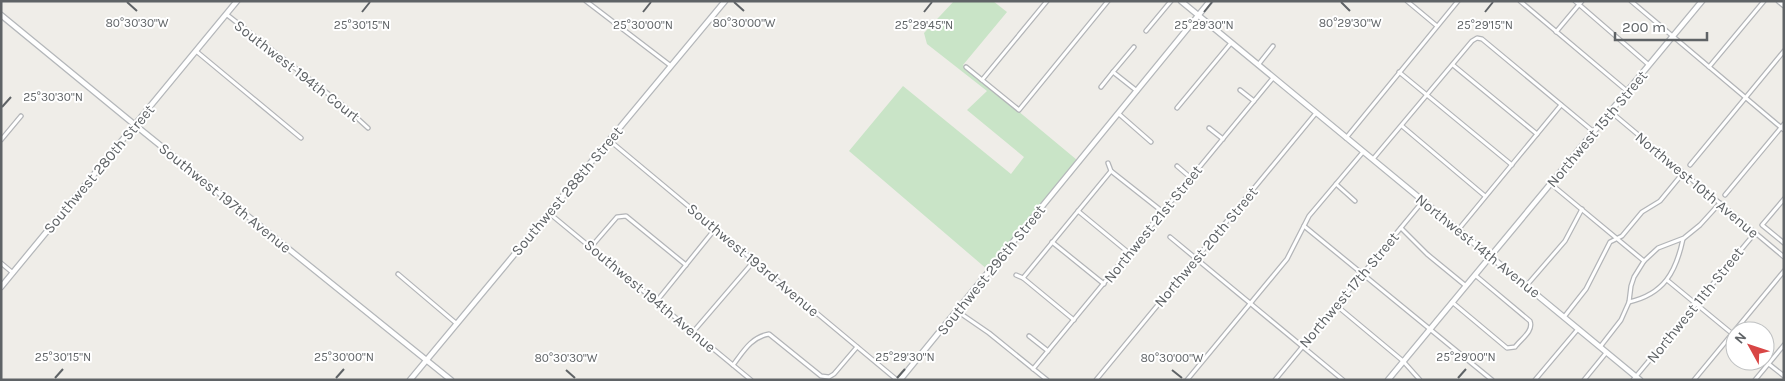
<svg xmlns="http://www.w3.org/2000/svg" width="1785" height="381" font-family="Karla,sans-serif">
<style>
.green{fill:#c9e4c7}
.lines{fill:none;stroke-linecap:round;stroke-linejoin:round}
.street-casing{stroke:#b3b5b8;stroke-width:5.5}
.secondary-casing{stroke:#b4b7ba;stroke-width:7}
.street{stroke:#fff;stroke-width:3}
.secondary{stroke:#fff;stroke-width:4.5}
.ticks{fill:none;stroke:#5f6366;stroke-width:2}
.labels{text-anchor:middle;stroke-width:4;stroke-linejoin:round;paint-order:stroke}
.street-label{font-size:15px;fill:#5f6366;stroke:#fff}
.ticks-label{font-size:12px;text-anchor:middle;fill:#5f6366;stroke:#fff;stroke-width:4;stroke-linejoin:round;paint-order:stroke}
</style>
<rect width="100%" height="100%" fill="#efede8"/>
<!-- green -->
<path class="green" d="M954,1H993L1007,12L963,65L1077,160L988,270L849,151L903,86L1011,174L1024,157L967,110L987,91L927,44L924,33Z"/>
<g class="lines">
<!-- street casing -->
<g class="street-casing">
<g id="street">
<path d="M586,1L671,66"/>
<path d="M1407,1L1437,26"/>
<path d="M1520,1L1627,91"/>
<path d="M1575,1L1649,65"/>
<path d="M1631,1L1784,130"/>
<path d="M226,14L345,107L368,128"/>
<path d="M1146,31L1171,1"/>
<path d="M1556,32L1582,1"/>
<path d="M1134,47L1113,72L1137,91"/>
<path d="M196,51L301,138"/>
<path d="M1258,65L1273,46"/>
<path d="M1453,65L1537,134"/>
<path d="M966,67L1019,110L1108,1"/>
<path d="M1709,67L1764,1"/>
<path d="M1399,72L1512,165"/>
<path d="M982,80L1047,1"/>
<path d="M1101,87L1113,72"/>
<path d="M1240,90L1254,101"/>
<path d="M1177,108L1231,43"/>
<path d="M1611,112L1784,257"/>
<path d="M1119,114L1151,142"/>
<path d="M1402,126L1485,196"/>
<path d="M1209,128L1223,139"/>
<path d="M1346,138L1458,1"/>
<path d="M1,140L21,116"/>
<path d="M609,140L897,380"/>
<path d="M1373,159L1472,41L1477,38L1482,39L1594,132"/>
<path d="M1108,163L1111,171L1163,212"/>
<path d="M1690,165L1784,51"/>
<path d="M1177,166L1191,178"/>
<path d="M1336,184L1355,201"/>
<path d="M1551,184L1644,261"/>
<path d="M1725,195L1784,124"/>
<path d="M1784,199L1762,225L1784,243"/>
<path d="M1078,211L1129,253"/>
<path d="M549,213L751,380"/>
<path d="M1304,226L1492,380"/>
<path d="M1401,228L1427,254L1466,286"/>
<path d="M1458,230L1561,105"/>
<path d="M1170,237L1343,380"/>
<path d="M1052,242L1104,284"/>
<path d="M591,247L617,217L626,216L686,265"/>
<path d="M1,263L13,273"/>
<path d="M398,274L457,324"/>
<path d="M1016,275L1023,278L1074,320"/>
<path d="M1023,278L1111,171"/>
<path d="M1667,280L1735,336"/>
<path d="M1527,285L1565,241L1582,209"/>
<path d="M656,302L715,229"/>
<path d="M1452,302L1507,348L1515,347C1521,339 1534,331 1530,321L1475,275"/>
<path d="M1629,302C1664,294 1676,272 1683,239"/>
<path d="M1337,306L1403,361L1420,380"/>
<path d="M957,311L989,333L1047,380"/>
<path d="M1564,317L1586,289L1610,242L1622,236L1642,212L1660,201L1683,173"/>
<path d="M693,332L754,261"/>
<path d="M1029,336L1048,351"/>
<path d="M1600,347L1621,320L1629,302L1631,286L1634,277L1644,261L1658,248L1684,238L1700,225L1720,203"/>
<path d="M1765,361L1784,376"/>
<path d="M733,365C743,352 751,337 769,334L821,376L829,377L834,374L857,347"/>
<path d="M1033,369L1273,78"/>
<path d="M1096,380L1316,113"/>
<path d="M1187,380L1287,259L1309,216L1363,152"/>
<path d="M1275,380L1423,201"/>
<path d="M1535,380L1578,329"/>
<path d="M1584,380L1606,353"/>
<path d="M1633,380L1755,233"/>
<path d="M1694,380L1784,271"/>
<path d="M1755,380L1784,345"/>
</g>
</g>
<!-- secondary casing -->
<g class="secondary-casing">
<g id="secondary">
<path d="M1181,1L1640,380"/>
<path d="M1779,1L1784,5"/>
<path d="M1,15L135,125L451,380"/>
<path d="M1,287L237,1"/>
<path d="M410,380L725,1"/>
<path d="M900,380L1210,1"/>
<path d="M1388,380L1702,1"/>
</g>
</g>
<!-- street -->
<use href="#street" class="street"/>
<!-- secondary -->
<use href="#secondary" class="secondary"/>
</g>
<!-- ticks -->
<path class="ticks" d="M127,2L137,11M734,2L744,11M1341,2L1350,11M362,12L370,2M643,12L651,2M924,12L932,2M1204,12L1212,2M1485,12L1493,2M2,107L11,97M566,370L575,378M1172,370L1182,378M55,378L63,369M336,378L344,369M897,378L905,369M1458,378L1466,369"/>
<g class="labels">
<!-- street labels -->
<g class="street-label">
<text transform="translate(297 71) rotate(38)" y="5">Southwest 194th Court</text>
<text transform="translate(1597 129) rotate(-50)" y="5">Northwest 15th Street</text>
<text transform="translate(99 169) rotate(-50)" y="5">Southwest 280th Street</text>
<text transform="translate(1697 185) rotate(40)" y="5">Northwest 10th Avenue</text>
<text transform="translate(567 191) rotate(-50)" y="5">Southwest 288th Street</text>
<text transform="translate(225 198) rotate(39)" y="5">Southwest 197th Avenue</text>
<text transform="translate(1153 224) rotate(-51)" y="5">Northwest 21st Street</text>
<text transform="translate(1478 246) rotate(39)" y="5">Northwest 14th Avenue</text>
<text transform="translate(1206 247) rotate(-50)" y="5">Northwest 20th Street</text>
<text transform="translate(753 260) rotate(40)" y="5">Southwest 193rd Avenue</text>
<text transform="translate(991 270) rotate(-51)" y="5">Southwest 296th Street</text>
<text transform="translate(1349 290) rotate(-50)" y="5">Northwest 17th Street</text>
<text transform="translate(650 296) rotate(40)" y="5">Southwest 194th Avenue</text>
<text transform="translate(1695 305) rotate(-51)" y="5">Northwest 11th Street</text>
</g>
</g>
<g class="ticks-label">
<text x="137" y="27">80°30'30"W</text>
<text x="744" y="27">80°30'00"W</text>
<text x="1350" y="27">80°29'30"W</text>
<text x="362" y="29">25°30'15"N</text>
<text x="643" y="29">25°30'00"N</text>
<text x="924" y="29">25°29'45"N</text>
<text x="1204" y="29">25°29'30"N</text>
<text x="1485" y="29">25°29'15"N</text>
<text x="53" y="101">25°30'30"N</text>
<text x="63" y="361">25°30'15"N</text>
<text x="344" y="361">25°30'00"N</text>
<text x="905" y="361">25°29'30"N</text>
<text x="1466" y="361">25°29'00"N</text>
<text x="566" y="362">80°30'30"W</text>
<text x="1172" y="362">80°30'00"W</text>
</g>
<!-- border -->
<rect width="1785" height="381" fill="none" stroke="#5f6366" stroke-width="5"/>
<!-- north arrow -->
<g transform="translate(1750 346) rotate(310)"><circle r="24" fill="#ffffff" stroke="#bfc1c2"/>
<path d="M0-4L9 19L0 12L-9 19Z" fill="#d84645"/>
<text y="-8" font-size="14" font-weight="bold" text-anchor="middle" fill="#5f6366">N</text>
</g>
<!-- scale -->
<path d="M1615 32v8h92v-8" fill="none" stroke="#5f6366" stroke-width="2.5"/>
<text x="1622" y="32" font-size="15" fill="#5f6366" stroke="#ffffff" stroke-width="4" paint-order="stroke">200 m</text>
</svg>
